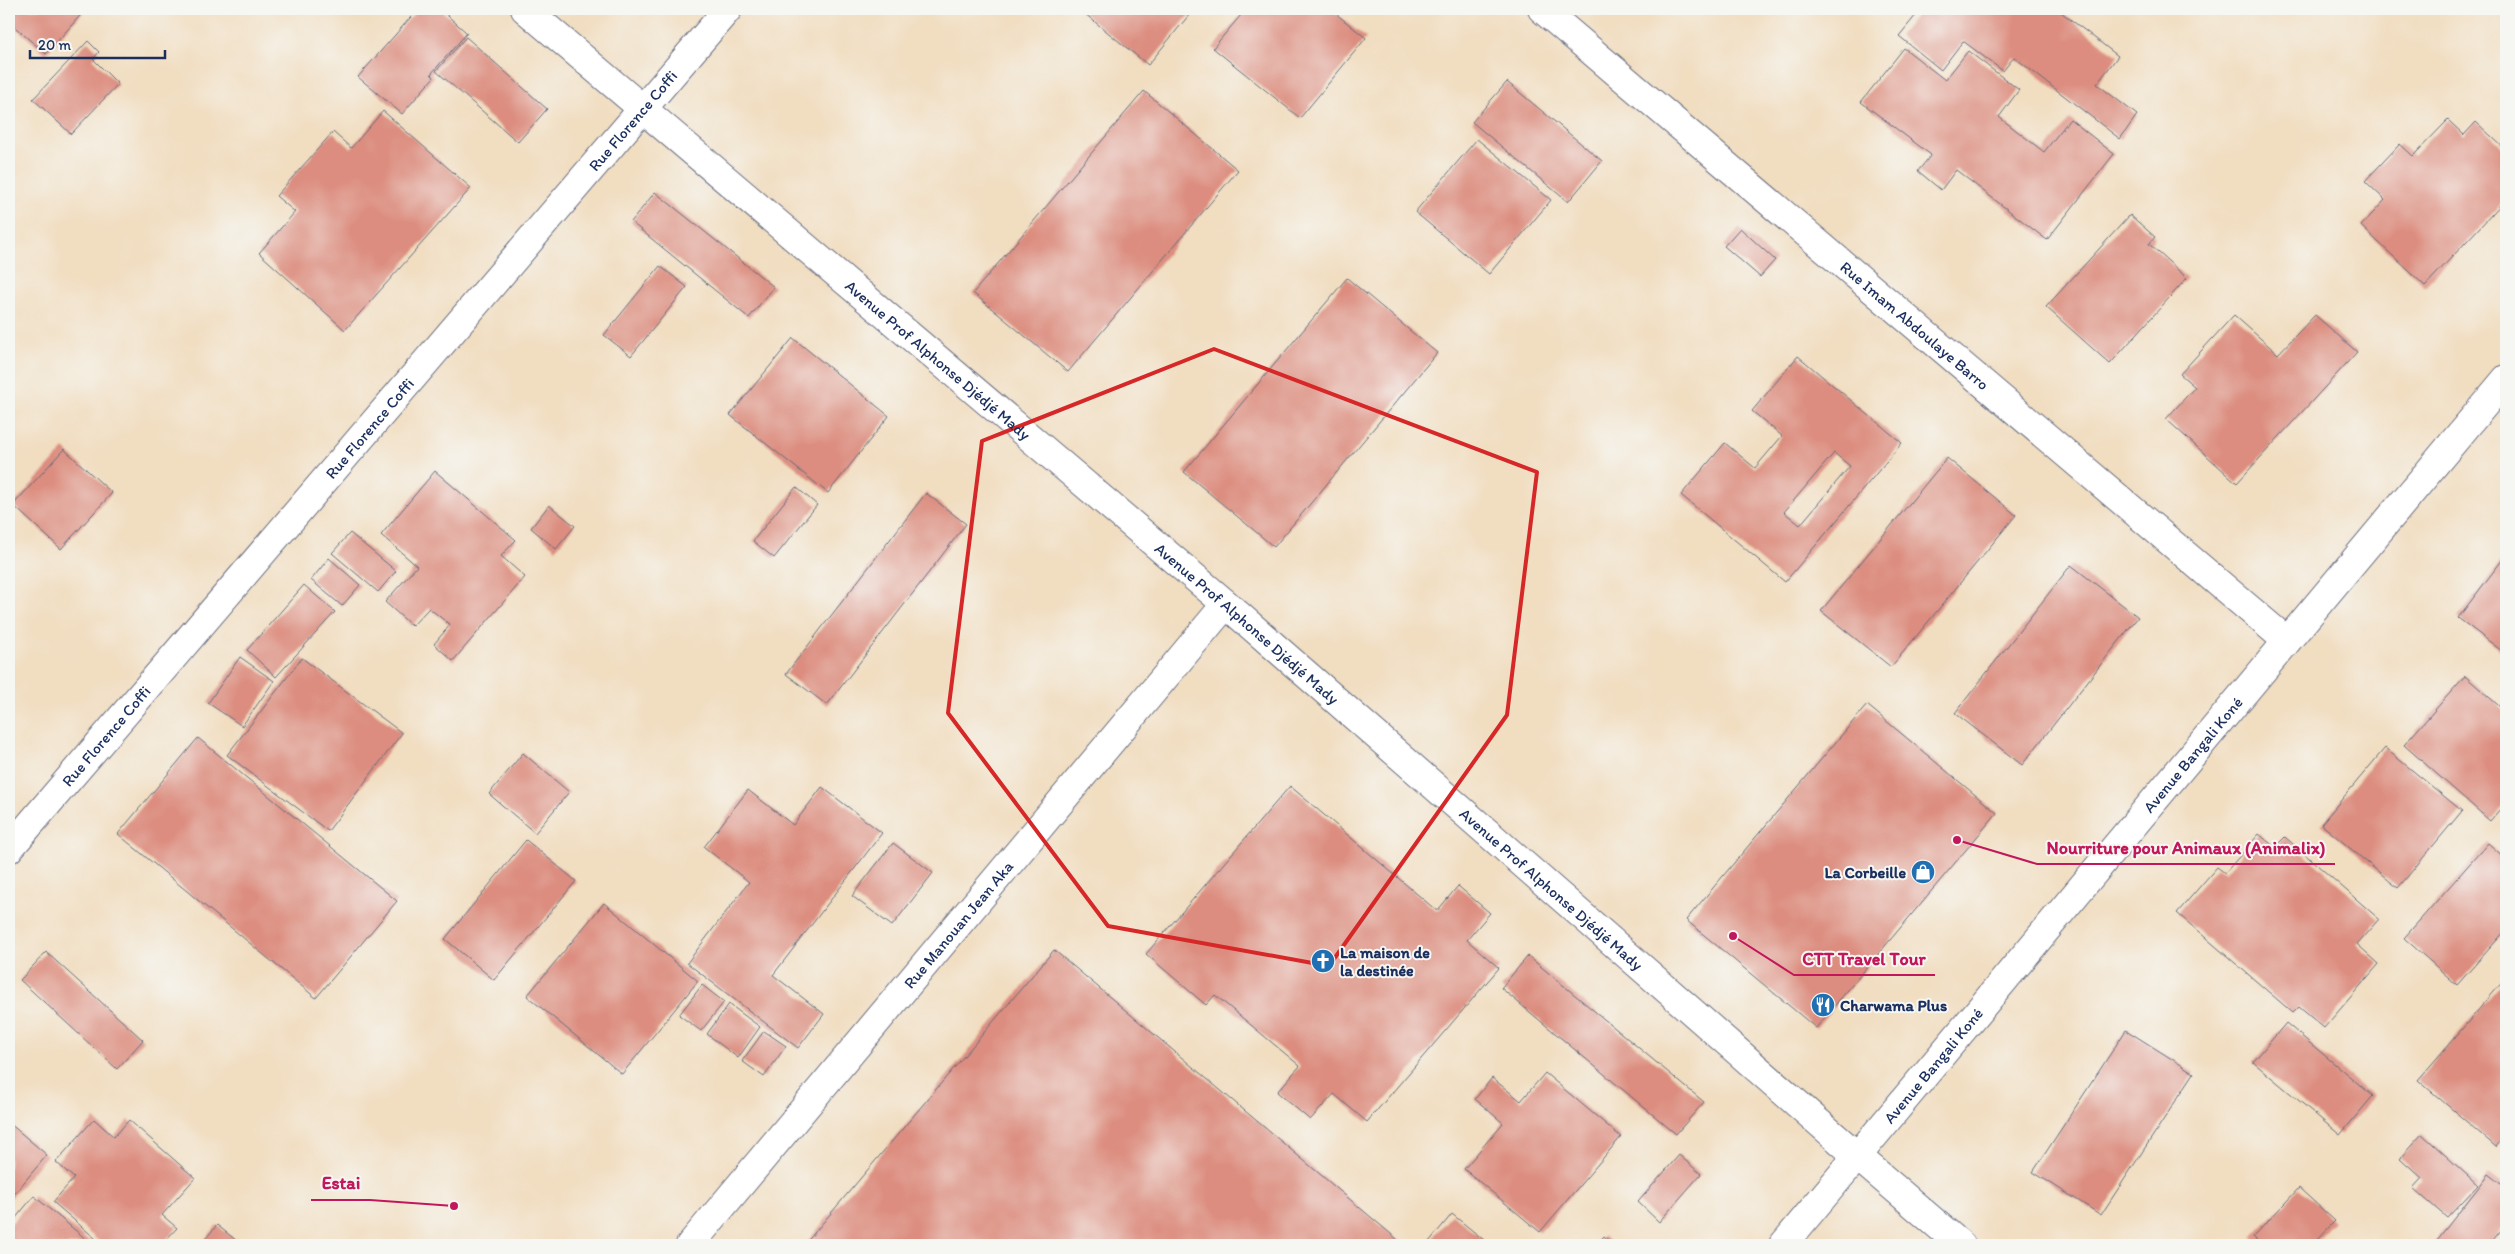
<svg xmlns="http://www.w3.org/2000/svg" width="2515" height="1254" font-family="Itim,sans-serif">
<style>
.building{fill:#dc8d7f;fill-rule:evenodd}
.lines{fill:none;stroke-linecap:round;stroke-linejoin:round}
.minor-casing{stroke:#666c80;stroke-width:30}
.tertiary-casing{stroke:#666c80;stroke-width:30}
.minor{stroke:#fff;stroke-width:28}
.tertiary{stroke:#fff;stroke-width:28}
.marked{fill:none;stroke:#d62828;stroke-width:4;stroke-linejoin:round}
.labels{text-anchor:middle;stroke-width:4;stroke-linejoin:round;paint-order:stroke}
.street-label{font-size:16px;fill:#1b2f5e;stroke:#f6f6f2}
.poi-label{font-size:16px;font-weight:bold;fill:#1b2f5e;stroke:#f6f6f2;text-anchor:start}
.leader{fill:none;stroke:#c2185b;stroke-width:2}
.callout-dot{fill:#c2185b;stroke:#f6f6f2;stroke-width:2}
.callout-label{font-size:18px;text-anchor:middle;font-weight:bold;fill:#c2185b;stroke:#f6f6f2;stroke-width:4;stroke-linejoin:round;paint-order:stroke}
</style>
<rect width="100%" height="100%" fill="#f6f6f2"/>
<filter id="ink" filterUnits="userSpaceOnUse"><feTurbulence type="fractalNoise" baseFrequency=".02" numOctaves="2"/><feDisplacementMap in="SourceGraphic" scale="10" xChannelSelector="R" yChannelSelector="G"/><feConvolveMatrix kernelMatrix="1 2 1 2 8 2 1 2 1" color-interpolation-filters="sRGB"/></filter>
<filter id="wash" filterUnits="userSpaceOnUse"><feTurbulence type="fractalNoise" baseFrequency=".0096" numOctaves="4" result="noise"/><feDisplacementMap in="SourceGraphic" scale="20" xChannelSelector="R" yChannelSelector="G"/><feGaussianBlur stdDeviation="1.12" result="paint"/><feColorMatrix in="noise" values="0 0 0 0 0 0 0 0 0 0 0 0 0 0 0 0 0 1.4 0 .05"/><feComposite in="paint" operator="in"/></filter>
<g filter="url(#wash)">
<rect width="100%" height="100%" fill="#f1ddc0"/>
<g id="blocks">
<!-- building -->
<g class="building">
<path d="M9,9H86L46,54L9,22Z"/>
<path d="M418,9H440L467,33L431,74L434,77L402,114L358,77Z"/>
<path d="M1079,9H1194L1148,65Z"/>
<path d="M1246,9H1330L1366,38L1300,118L1213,48Z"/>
<path d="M1921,9H2057L2118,56L2097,84L2137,115L2120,139L2014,57L2003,71L1963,41L1941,70L1899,36Z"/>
<path d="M466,37L547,109L518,142L436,71Z"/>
<path d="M88,41L99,52L93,59L118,84L71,134L33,99Z"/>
<path d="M1904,48L1945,80L1968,51L2019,90L1999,117L2044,152L2070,119L2114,154L2047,240L1956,170L1941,190L1918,171L1931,155L1861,102Z"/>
<path d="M1507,82L1602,161L1568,202L1472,122Z"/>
<path d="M1144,91L1238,170L1068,372L973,293Z"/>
<path d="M383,111L471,188L345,330L259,253L295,212L276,196L333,132L351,148Z"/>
<path d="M2448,120L2464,135L2476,122L2506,150V199L2425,286L2361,226L2385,200L2365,181L2400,144L2413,156Z"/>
<path d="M1477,139L1551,200L1489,274L1415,212Z"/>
<path d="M655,192L774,287L749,318L631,222Z"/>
<path d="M2130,215L2155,237L2149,244L2187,278L2110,364L2046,307Z"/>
<path d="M1740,228L1775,260L1760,277L1724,246Z"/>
<path d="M660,266L687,287L631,356L604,335Z"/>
<path d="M1347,278L1437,353L1274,547L1184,472Z"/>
<path d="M2234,315L2278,354L2315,315L2357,352L2237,483L2166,419L2195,387L2180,374Z"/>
<path d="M793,338L889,416L828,493L730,415Z"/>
<path d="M1798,356L1902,443L1785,582L1681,495L1725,443L1755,468L1782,436L1752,411ZM1834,453L1850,466L1800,525L1784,512Z"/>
<path d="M64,449L112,493L61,549L13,505Z"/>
<path d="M1947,458L2016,515L1891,667L1821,611Z"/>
<path d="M435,471L516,540L501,556L525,577L453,661L434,644L450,625L429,608L412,626L385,602L417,566L381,535Z"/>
<path d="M796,487L817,505L774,558L753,541Z"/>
<path d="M926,493L966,524L827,705L786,674Z"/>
<path d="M549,505L575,526L556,549L531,528Z"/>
<path d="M350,533L396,571L378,592L332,553Z"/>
<path d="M2506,555V654L2458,618Z"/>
<path d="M329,558L360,585L342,606L311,580Z"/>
<path d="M2071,565L2138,617L2022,765L1955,713Z"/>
<path d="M304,585L335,612L276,677L247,650Z"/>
<path d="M240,657L274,681L242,726L208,703Z"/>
<path d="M302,658L402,733L328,831L227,755Z"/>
<path d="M2465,676L2506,712V802L2490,821L2404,745Z"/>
<path d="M1867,705L1997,813L1816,1028L1686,920Z"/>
<path d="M198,738L397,901L316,998L118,834Z"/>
<path d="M2385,748L2462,811L2398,888L2321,824Z"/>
<path d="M523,753L569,792L535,833L489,794Z"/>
<path d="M1290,786L1437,911L1458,886L1490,913L1467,940L1499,968L1367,1122L1334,1094L1310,1120L1277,1092L1300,1066L1215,995L1206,1005L1146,954Z"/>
<path d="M822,787L882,833L773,975L824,1014L798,1048L687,963L749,882L704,847L748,790L793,825Z"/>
<path d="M2259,834L2275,847L2285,837L2379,919L2357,944L2379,964L2324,1028L2299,1007L2293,1013L2177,913L2217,867L2225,873Z"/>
<path d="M526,840L576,881L494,980L445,939Z"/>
<path d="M893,843L933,873L892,926L852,896Z"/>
<path d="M2488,843L2506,859V930L2457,985L2404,938Z"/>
<path d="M604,903L698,981L622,1074L527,996Z"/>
<path d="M1054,950L1404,1245H804Z"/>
<path d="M46,952L143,1040L117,1069L20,980Z"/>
<path d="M1528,956L1704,1102L1676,1134L1501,988Z"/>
<path d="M2506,978V1134L2496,1147L2418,1080Z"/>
<path d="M702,985L724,1002L701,1031L679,1015Z"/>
<path d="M729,1004L760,1027L738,1058L707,1034Z"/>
<path d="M2286,1023L2373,1096L2340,1135L2253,1062Z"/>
<path d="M2126,1030L2194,1073L2101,1215L2033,1172Z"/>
<path d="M764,1031L786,1046L764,1077L742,1061Z"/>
<path d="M1545,1073L1621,1137L1540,1232L1464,1169L1503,1123L1475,1099L1492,1078L1521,1101Z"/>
<path d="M94,1119L114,1137L129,1120L195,1178L162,1215L177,1228L161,1245H103L53,1202L74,1178L56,1162Z"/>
<path d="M9,1123L47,1155L9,1200Z"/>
<path d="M2422,1134L2478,1185L2447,1218L2413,1188L2422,1178L2400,1158Z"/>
<path d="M1679,1155L1701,1174L1659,1222L1638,1202Z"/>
<path d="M2489,1174L2506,1187V1224L2489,1245H2433Z"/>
<path d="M2299,1188L2335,1221L2312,1245H2262L2253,1237Z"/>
<path d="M34,1196L93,1245H14L9,1241V1226Z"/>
<path d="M1452,1214L1490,1245H1431L1428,1243Z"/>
<path d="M217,1225L242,1245H200Z"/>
<path d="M1604,1236L1614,1245H1596Z"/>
</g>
</g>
</g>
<g filter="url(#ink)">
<use href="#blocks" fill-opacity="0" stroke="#666c80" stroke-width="1"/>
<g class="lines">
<!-- minor casing -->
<g class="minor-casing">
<g id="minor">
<path id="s1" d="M525,9L1226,604L1856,1155"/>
<path id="s2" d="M1542,9L2287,641"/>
<path id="s3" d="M9,849L728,9"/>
<path id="s4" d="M690,1245L1226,604"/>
</g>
</g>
<!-- tertiary casing -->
<g class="tertiary-casing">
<g id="tertiary">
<path d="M1856,1155L1961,1245"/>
<path id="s5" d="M1783,1245L2506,379"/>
</g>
</g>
<!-- minor -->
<use href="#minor" class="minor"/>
<!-- tertiary -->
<use href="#tertiary" class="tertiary"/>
</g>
</g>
<!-- marked area -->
<path class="marked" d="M1214,349L1537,472L1507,715L1329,966L1108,926L948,713L982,441Z"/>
<!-- icons -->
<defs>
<g id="shop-disc" transform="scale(1.25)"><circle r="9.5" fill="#1f6fb2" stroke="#f6f6f2"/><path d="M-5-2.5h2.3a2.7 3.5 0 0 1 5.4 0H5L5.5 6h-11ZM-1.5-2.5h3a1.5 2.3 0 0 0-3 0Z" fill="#fff"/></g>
<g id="church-disc" transform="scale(1.25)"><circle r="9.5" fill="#1f6fb2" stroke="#f6f6f2"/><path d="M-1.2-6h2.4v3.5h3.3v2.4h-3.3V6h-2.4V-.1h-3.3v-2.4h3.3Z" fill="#fff"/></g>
<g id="restaurant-disc" transform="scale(1.25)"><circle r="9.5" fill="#1f6fb2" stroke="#f6f6f2"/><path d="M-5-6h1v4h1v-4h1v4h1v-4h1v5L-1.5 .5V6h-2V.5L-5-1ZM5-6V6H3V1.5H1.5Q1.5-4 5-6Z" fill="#fff"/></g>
</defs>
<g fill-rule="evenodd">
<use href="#shop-disc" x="1923" y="872"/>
<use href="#church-disc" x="1323" y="961"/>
<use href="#restaurant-disc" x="1823" y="1005"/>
</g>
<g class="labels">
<!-- street labels -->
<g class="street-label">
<text dy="6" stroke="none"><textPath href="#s3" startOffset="959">Rue Florence Coffi</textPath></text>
<text dy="6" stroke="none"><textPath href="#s2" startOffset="489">Rue Imam Abdoulaye Barro</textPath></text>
<text dy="6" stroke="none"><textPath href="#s1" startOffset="542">Avenue Prof Alphonse Djédjé Mady</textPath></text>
<text dy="6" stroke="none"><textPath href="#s3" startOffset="554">Rue Florence Coffi</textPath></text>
<text dy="6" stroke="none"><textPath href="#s1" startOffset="948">Avenue Prof Alphonse Djédjé Mady</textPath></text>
<text dy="6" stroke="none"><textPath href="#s3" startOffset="149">Rue Florence Coffi</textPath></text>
<text dy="6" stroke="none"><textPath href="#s5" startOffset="639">Avenue Bangali Koné</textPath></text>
<text dy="6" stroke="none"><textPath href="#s1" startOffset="1352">Avenue Prof Alphonse Djédjé Mady</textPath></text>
<text dy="6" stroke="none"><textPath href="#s4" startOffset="418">Rue Manouan Jean Aka</textPath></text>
<text dy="6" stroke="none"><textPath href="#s5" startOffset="234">Avenue Bangali Koné</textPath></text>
</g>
<!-- poi labels -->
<g class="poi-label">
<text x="1906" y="878" text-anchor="end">La Corbeille</text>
<text x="1340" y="958">La maison de<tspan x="1340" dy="18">la destinée</tspan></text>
<text x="1840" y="1011">Charwama Plus</text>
</g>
</g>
<!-- callouts -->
<path class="leader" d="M1957 840L2037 864H2335M1733 936L1794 975H1935M454 1206L370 1200H311"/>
<g class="callout-dot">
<circle cx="1957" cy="840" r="5"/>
<circle cx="1733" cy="936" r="5"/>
<circle cx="454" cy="1206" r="5"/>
</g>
<g class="callout-label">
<text x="2186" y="854">Nourriture pour Animaux (Animalix)</text>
<text x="1864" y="965">CTT Travel Tour</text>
<text x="341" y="1189">Estai</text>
</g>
<!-- margin -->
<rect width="2515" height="1254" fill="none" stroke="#f6f6f2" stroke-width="30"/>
<!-- scale -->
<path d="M30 50v8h135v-8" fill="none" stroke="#1b2f5e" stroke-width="2.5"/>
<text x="38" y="50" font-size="15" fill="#1b2f5e" stroke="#f6f6f2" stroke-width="4" paint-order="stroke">20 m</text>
</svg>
